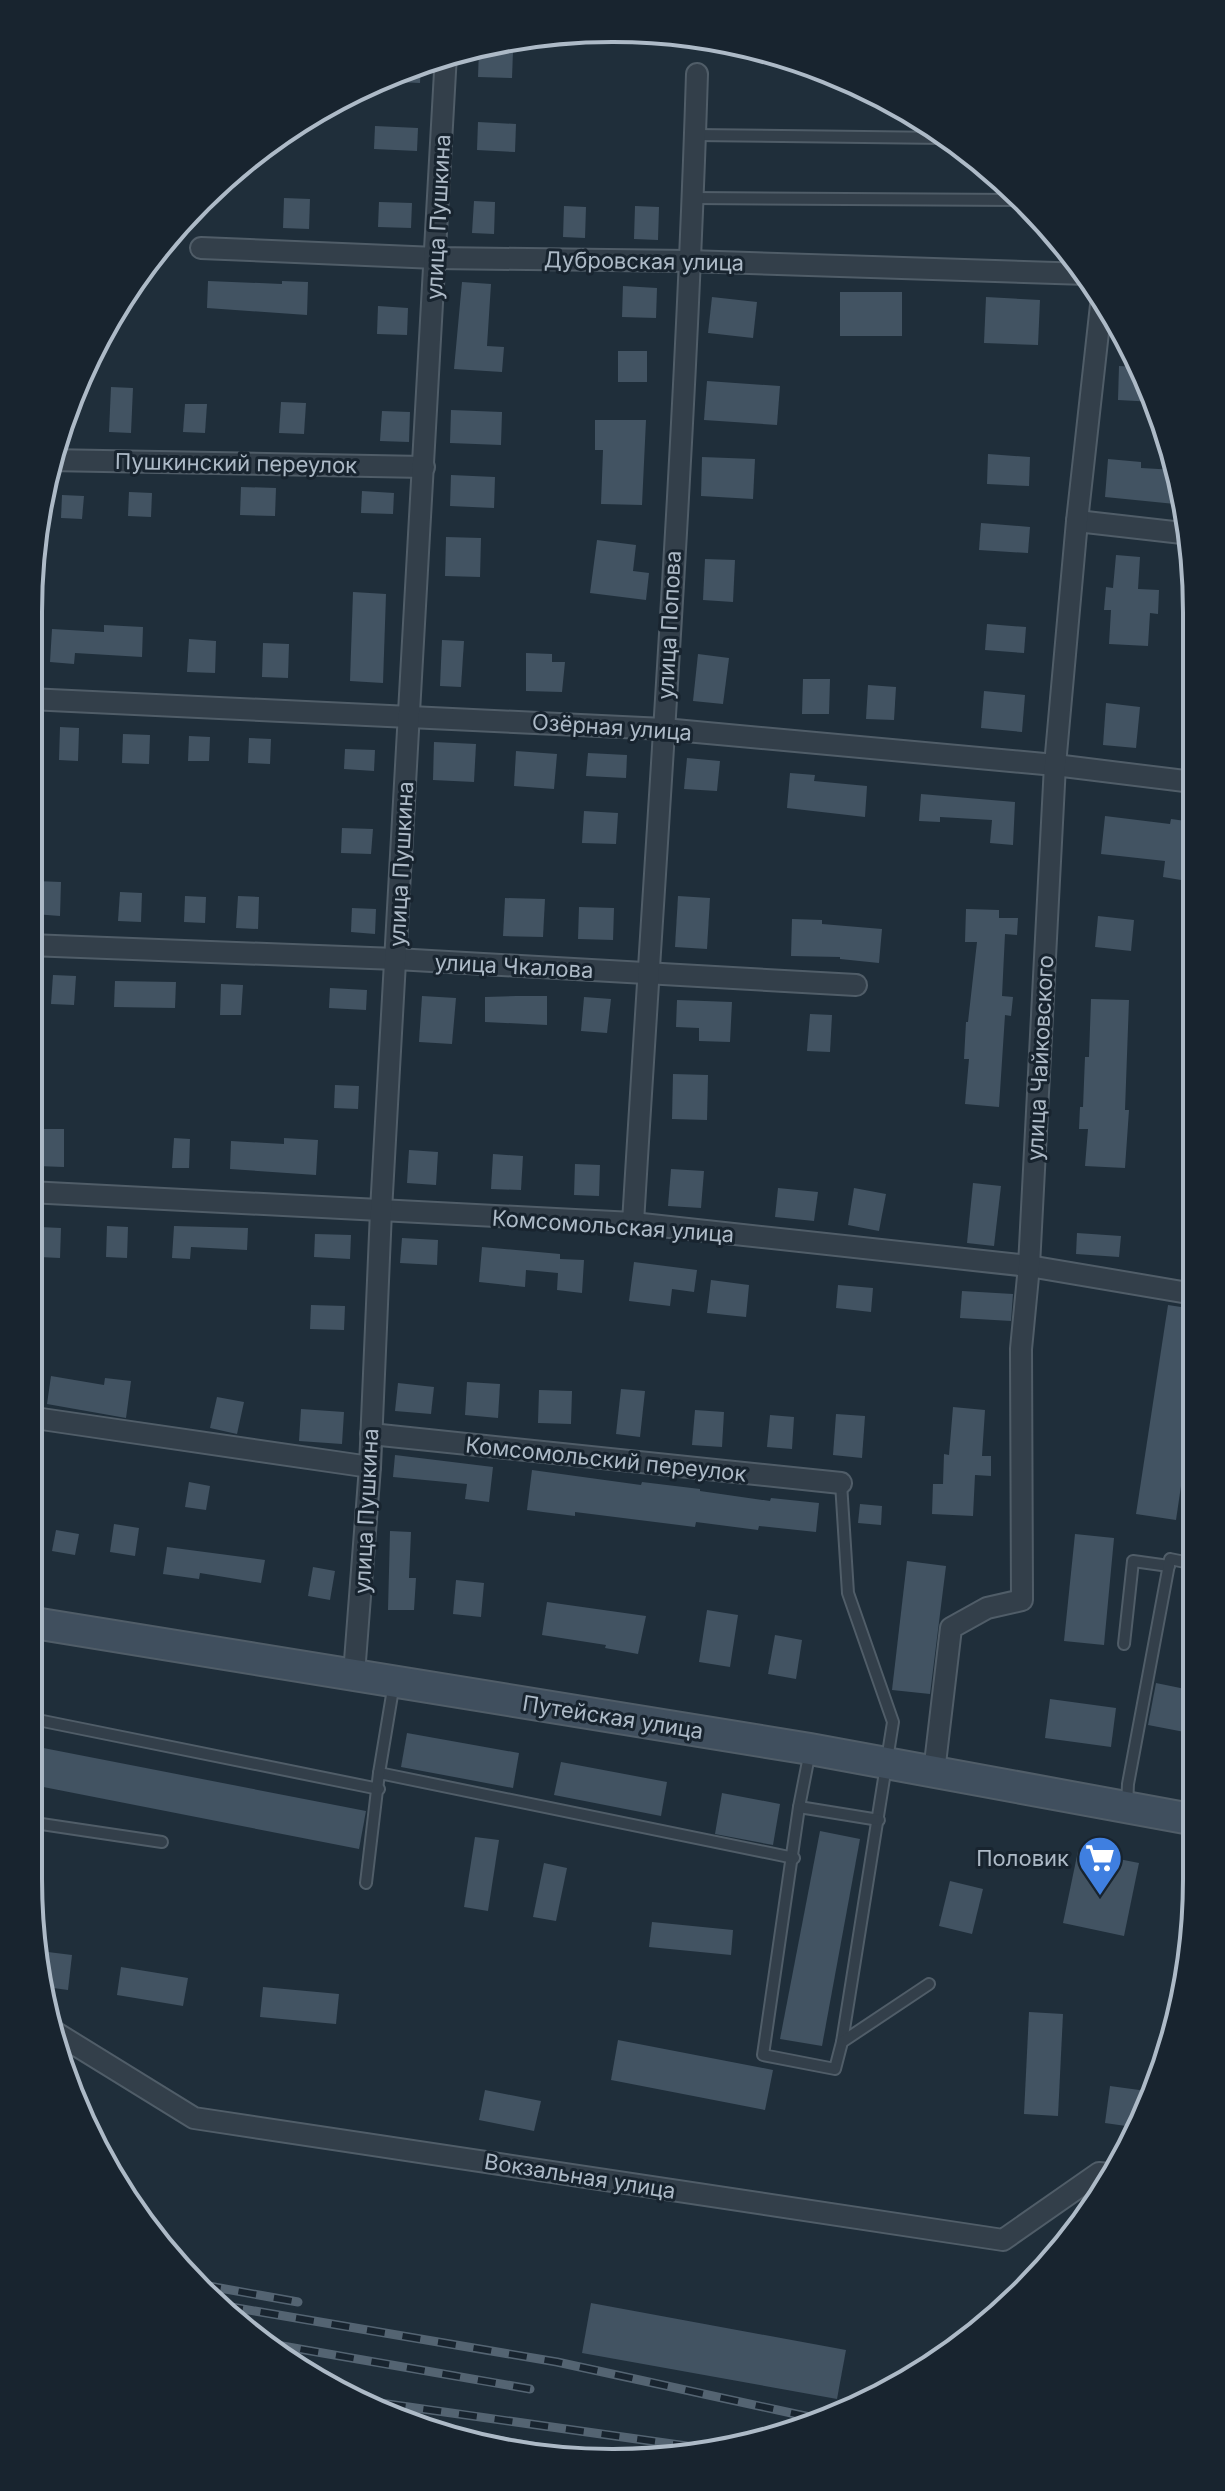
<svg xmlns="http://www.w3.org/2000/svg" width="1225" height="2491" font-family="Inter,sans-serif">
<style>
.building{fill:#425362}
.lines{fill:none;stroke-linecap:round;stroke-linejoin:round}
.service-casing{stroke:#505d68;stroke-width:14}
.minor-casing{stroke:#505d68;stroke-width:24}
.secondary-casing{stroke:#505d68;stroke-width:34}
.service{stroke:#333f4a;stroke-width:10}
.minor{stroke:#333f4a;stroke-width:20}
.secondary{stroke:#404f5e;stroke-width:30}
.rail-casing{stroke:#546472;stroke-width:9}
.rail{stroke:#18242f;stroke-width:6;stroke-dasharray:18;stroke-linecap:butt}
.labels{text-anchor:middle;stroke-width:6;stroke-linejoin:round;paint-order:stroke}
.street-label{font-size:22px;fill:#adbac7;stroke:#18242f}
.poi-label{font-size:22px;fill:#adbac7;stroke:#18242f;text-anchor:end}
.rim{fill:none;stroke:#adbac7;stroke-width:4}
</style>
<rect width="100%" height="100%" fill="#1f2e3a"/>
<!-- building -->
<g class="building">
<path d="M479,49L513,51L512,78L478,77Z"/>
<path d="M421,61L420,83L376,81L404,68Z"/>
<path d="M478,122L516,124L515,152L477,150Z"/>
<path d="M375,126L418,128L417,151L374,149Z"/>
<path d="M284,198L310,199L309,229L283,228Z"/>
<path d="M474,201L495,202L494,234L472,233Z"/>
<path d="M379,202L412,203L411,228L378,227Z"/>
<path d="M564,206L586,207L585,238L563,237Z"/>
<path d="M635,206L659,207L658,240L634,239Z"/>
<path d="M208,281L282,284V281L308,282L307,315L207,308Z"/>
<path d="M462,282L491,284L487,346L504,347L502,372L454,369Z"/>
<path d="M623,286L657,288L656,318L622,317Z"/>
<rect x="840" y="292" width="62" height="44"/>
<path d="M712,297L757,302L753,338L708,333Z"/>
<path d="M986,297L1040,300L1038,345L984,343Z"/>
<path d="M378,306L408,308L407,335L377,334Z"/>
<rect x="618" y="351" width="29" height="31"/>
<path d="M1119,366L1137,367L1155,402L1118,400Z"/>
<path d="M707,381L780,386L777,425L704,420Z"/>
<path d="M111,387L133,388L131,433L109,432Z"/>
<path d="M281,402L306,403L304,434L279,433Z"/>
<path d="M185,404H207L205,433L183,432Z"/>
<path d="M451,410L502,412L501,445L450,443Z"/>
<path d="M382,411L410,412L409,442L380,441Z"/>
<path d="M595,420H646L642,505L601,504L603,450H595Z"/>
<path d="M988,454L1030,457L1029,486L987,484Z"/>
<path d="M702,457L755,459L753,499L701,496Z"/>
<path d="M1108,459L1141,462V468L1176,470L1185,505L1105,497Z"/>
<path d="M451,475L495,477L494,508L450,506Z"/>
<path d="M241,487L276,488L275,516L240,515Z"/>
<path d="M362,491L394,493L393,514L361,513Z"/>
<path d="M129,492L152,493L151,517L128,516Z"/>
<path d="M62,495L84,496L82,519L61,518Z"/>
<path d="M981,523L1030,527L1028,553L979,550Z"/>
<path d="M446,537L481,538L480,577L445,576Z"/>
<path d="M597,540L636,545L633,571L649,573L646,600L590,593Z"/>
<path d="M1116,555L1140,557L1138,589L1159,590L1158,614L1150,613L1148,646L1109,644L1111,610H1104L1106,587L1113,588Z"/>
<path d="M705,559L735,560L733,602L703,600Z"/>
<path d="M353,592L386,594L383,683L350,681Z"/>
<path d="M987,624L1026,627L1024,653L985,650Z"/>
<path d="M104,625L143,627L142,657L75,653L74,664L50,662L52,629L104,632Z"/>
<path d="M189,639L216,641L215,673L187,672Z"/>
<path d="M442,640L464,641L461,687L440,686Z"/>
<path d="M263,643L289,644L288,678L262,677Z"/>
<path d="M526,653L552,654V662H565L562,692L526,691Z"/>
<path d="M698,654L729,658L723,704L693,701Z"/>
<path d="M803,679H830L829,714H802Z"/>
<path d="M868,685L896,687L894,720L866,719Z"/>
<path d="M984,691L1025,695L1022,732L981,728Z"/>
<path d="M1106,703L1140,707L1136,748L1103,745Z"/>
<path d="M60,727L79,728L78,761L59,760Z"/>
<path d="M123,734L150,735L149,764L122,763Z"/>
<path d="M189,736L210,737L209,761H188Z"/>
<path d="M249,738L271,739L270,764L248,763Z"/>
<path d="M434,742L476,744L474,782L433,780Z"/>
<path d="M345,749L375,750L374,771L344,769Z"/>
<path d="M516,751L557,754L554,789L514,786Z"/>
<path d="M588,753L627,755L626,778L586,776Z"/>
<path d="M687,758L720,761L717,791L684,789Z"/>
<path d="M790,773L815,775L814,781L867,786L865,817L787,808Z"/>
<path d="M921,794L1015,802L1013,845L990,843L992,820L940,817V822L919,821Z"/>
<path d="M584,811L618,813L616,844L582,843Z"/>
<path d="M1105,816L1170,824L1171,819L1193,822V882L1163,877L1165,861L1101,854Z"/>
<path d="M342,828L373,829L371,854L341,853Z"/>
<path d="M36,881L61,882L60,916L34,914Z"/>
<path d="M120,892L142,893L141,922L118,921Z"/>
<path d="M185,896L206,897L205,923L184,922Z"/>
<path d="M238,896L259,897L258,929L236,928Z"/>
<path d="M678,896L710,898L707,949L675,947Z"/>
<path d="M505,898L545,899L543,937L503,936Z"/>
<path d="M579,907L614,908L613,940L578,939Z"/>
<path d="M352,908L376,909L375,934L351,932Z"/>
<path d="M966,909L999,910V918H1018L1017,935L1005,934L1002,996L1013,997L1011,1016L1005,1015L999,1107L965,1104L969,1059H964L966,1022H968L977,942H965Z"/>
<path d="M1098,916L1134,920L1131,951L1095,947Z"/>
<path d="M792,919L822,920V924L882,929L879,963L840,959V957L791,956Z"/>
<path d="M53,975L76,976L74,1005L51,1004Z"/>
<path d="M115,981L176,982L175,1008L114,1007Z"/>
<path d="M221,984L243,985L241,1015H220Z"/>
<path d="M330,988L367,990L366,1010L329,1008Z"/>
<path d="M422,996L456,998L452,1044L419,1042Z"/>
<path d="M516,996H547V1025L485,1022V997Z"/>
<path d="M584,997L611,999L607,1033L581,1031Z"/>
<path d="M1091,999L1129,1000L1125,1110H1129L1125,1168L1085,1166L1088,1129H1079L1080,1107H1083L1085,1057H1089Z"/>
<path d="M677,1000L732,1002L730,1042L699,1041V1028L676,1027Z"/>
<path d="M810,1014L832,1015L830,1052L807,1051Z"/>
<path d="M673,1074L708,1075L707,1120L672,1119Z"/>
<path d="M335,1085L359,1086L358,1109L334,1108Z"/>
<path d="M38,1129H64V1167L37,1166Z"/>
<path d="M174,1138L190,1139L189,1168H172Z"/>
<path d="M284,1138L318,1140L316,1175L230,1169L231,1141L284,1144Z"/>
<path d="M409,1150L438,1152L436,1185L407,1183Z"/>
<path d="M493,1154L523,1156L521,1190L491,1189Z"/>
<path d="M575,1164L600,1165L599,1196L574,1195Z"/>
<path d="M671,1169L704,1171L701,1208L668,1206Z"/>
<path d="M973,1183L1001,1186L994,1246L967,1243Z"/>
<path d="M778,1188L818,1192L814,1221L775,1217Z"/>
<path d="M854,1188L886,1194L879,1231L848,1225Z"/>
<path d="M107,1226L128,1227L127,1258L106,1257Z"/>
<path d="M174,1226L248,1228L247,1250L191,1247L190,1259L172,1258Z"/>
<path d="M40,1227L61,1228L60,1258L39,1257Z"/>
<path d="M1077,1233L1121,1236L1119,1257L1076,1254Z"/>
<path d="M315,1234L351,1235L350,1259L314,1257Z"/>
<path d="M402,1238L438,1240L437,1265L400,1263Z"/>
<path d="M482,1247L560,1254V1259L584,1260L582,1293L557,1290L558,1273L526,1270L525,1287L479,1282Z"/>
<path d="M634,1262L697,1270L694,1292L672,1289L670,1306L629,1301Z"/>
<path d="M711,1280L749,1285L746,1317L707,1313Z"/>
<path d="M838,1285L873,1288L871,1312L836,1308Z"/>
<path d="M962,1291L1013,1294L1011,1321L960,1318Z"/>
<path d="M311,1305L345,1306L344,1330L310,1329Z"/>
<path d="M1168,1305L1194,1309V1398L1176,1520L1136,1514Z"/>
<path d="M51,1376L104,1385L105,1378L131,1381L126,1418L47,1404Z"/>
<path d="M467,1382L500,1384L498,1418L465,1415Z"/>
<path d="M398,1383L434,1387L431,1414L395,1411Z"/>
<path d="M621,1389L645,1391L640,1437L616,1434Z"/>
<path d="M539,1390L572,1391L571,1424L538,1423Z"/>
<path d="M217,1397L244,1402L237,1434L210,1428Z"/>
<path d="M953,1407L985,1410L982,1456H991V1476L975,1475L973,1516L932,1514L933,1484H943L944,1454L949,1455Z"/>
<path d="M301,1409L344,1412L342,1444L299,1441Z"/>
<path d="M695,1410L724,1412L722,1447L692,1445Z"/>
<path d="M836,1414L865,1416L862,1458L833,1455Z"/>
<path d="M770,1415L794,1417L792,1449L767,1447Z"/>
<path d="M395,1455L493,1467L489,1502L465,1499L467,1484L393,1477Z"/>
<path d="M532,1470L641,1485L642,1482L700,1489V1491L770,1501L771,1498L819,1503L816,1532L759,1526L758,1530L696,1522L695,1527L575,1512V1516L527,1510Z"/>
<path d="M189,1482L210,1486L206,1510L185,1507Z"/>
<path d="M860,1504L882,1506L881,1525L858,1523Z"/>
<path d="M114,1524L139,1528L135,1556L110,1552Z"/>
<path d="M56,1530L79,1534L75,1555L52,1551Z"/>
<path d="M390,1531L411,1532L409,1578H416L414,1610H388Z"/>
<path d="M1075,1534L1114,1538L1104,1645L1064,1641Z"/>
<path d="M167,1547L265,1560L261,1583L200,1573L199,1579L163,1574Z"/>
<path d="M907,1561L946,1566L930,1694L892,1690Z"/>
<path d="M313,1567L335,1571L330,1600L308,1596Z"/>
<path d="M456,1580L484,1583L481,1617L453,1614Z"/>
<path d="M547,1602L646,1616L638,1654L605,1648L606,1645L542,1635Z"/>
<path d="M707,1610L738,1615L730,1667L699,1662Z"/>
<path d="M775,1635L802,1640L796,1679L768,1674Z"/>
<path d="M1156,1683L1195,1691V1734L1148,1725Z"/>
<path d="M1050,1699L1116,1708L1111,1747L1045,1738Z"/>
<path d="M407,1733L519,1753L513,1788L401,1767Z"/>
<path d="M28,1745L366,1811L359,1849L28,1784Z"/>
<path d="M561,1762L667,1782L661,1816L554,1795Z"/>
<path d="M722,1793L780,1804L773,1845L715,1834Z"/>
<path d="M820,1831L860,1839L822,2046L780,2039Z"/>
<path d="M475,1837L499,1840L488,1911L464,1907Z"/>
<path d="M1078,1851L1139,1863L1124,1936L1063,1923Z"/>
<path d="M544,1863L567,1868L556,1921L533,1917Z"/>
<path d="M950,1881L983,1889L972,1934L939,1926Z"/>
<path d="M652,1922L733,1930L731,1955L649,1947Z"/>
<path d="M40,1951L72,1955L68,1990L46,1987Z"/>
<path d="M121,1967L188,1978L183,2006L117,1995Z"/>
<path d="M263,1987L339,1994L336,2024L260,2017Z"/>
<path d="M1029,2012L1063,2014L1058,2116L1024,2114Z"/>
<path d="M618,2040L773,2070L765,2110L611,2080Z"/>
<path d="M1110,2086L1154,2092L1140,2128L1105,2123Z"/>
<path d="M485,2090L541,2101L534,2131L479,2120Z"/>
<path d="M591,2303L846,2350L837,2399L582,2353Z"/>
</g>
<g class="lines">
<!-- service casing -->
<g class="service-casing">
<g id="service">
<path d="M695,135L946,138"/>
<path d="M693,198L1021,200"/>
<path d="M841,1483L848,1593L893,1722L842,2042"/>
<path d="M1193,1535L1195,1526"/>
<path d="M1124,1644L1133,1561L1169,1566"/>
<path d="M28,1718L379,1789"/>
<path d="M810,1751L799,1807L763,2055L835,2069L842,2042L929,1984"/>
<path d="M379,1773L794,1858"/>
<path d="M1127,1805L1128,1784L1170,1559L1195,1564"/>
<path d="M799,1807L879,1820"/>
<path d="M28,1822L162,1842"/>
<path d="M366,1883L379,1773L394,1683"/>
</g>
</g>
<!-- minor casing -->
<g class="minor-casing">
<g id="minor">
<path d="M201,248L436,258L689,261L1087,274"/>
<path d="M48,460L424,467"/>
<path d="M1077,521L1191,534"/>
<path d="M29,699L664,729L1055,765L1193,782"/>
<path d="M29,945L396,959L856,985"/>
<path d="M29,1192L633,1223L1029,1266L1194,1294"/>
<path d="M633,1223C656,841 685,458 697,74"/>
<path d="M28,1417L370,1467"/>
<path d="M371,1434L841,1483"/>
<path d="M354,1674L370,1467L381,1211L446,54"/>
<path d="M934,1772L951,1628L987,1608L1022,1600L1021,1349L1029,1266L1055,765L1077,521L1102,296"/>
<path d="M53,2031L194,2118L1003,2240L1099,2173L1110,2174"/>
</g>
</g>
<!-- secondary casing -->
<g class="secondary-casing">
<path id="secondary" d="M28,1622L810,1749L1196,1820"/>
</g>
<!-- service -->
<use href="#service" class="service"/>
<!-- minor -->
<use href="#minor" class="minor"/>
<!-- secondary -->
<use href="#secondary" class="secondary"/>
<!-- rail casing -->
<g class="rail-casing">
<g id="rail">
<path d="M203,2285L298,2302"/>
<path d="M225,2306L557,2362L819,2419"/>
<path d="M265,2343L530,2389"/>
<path d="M352,2399L715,2450"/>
<path d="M410,2425L578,2454"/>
</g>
</g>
<!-- rail -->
<use href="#rail" class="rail"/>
</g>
<!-- icons -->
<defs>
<g id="supermarket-pin" transform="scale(2.3)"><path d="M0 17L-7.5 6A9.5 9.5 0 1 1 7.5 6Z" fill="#3f7fe0" stroke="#18242f"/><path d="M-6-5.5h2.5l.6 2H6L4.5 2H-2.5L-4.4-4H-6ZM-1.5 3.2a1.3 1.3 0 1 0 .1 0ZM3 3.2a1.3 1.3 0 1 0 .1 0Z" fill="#fff"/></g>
</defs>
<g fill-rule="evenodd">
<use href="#supermarket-pin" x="1100" y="1858"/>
</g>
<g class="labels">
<!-- street labels -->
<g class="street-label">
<text transform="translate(438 217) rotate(-87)" y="8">улица Пушкина</text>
<text transform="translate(644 261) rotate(1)" y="8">Дубровская улица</text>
<text transform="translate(236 463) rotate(1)" y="8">Пушкинский переулок</text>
<text transform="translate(669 625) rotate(-87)" y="8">улица Попова</text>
<text transform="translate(612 727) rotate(4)" y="8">Озёрная улица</text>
<text transform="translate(401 864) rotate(-87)" y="8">улица Пушкина</text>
<text transform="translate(514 966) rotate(3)" y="8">улица Чкалова</text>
<text transform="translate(1040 1058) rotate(-87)" y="8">улица Чайковского</text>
<text transform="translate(613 1226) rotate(4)" y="8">Комсомольская улица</text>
<text transform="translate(606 1459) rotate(6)" y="8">Комсомольский переулок</text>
<text transform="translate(366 1511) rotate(-87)" y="8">улица Пушкина</text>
<text transform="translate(613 1717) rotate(9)" y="8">Путейская улица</text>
<text transform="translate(580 2176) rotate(9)" y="8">Вокзальная улица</text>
</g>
<!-- poi labels -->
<g class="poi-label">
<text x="1069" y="1866">Половик</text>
</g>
</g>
<!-- crop -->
<path d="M0 0H1225V2491H0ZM612 42H613A570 570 0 0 1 1183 612V1879A570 570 0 0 1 613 2449H612A570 570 0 0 1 42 1879V612A570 570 0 0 1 612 42Z" fill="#18242f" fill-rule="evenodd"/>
<path class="rim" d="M612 42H613A570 570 0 0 1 1183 612V1879A570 570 0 0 1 613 2449H612A570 570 0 0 1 42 1879V612A570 570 0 0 1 612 42Z"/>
</svg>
